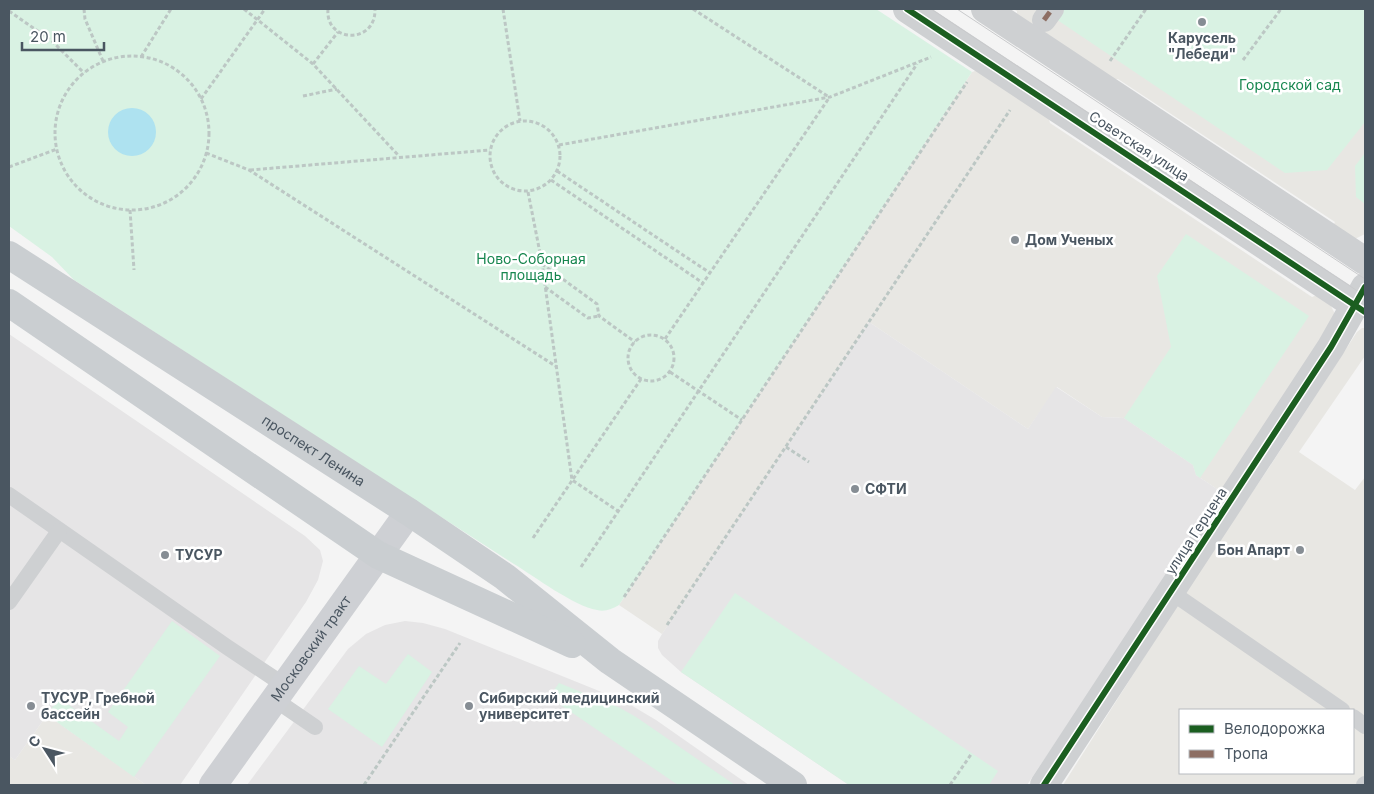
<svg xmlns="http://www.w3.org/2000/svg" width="1374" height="794" font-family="Inter,sans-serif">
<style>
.commercial{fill:#e8e7e3;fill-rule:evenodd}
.education{fill:#e6e5e6}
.green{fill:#d9f2e3}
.water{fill:#aee2f0}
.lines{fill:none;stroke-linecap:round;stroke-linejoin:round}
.path{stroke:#bcc7c4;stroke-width:3;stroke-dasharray:4 2.5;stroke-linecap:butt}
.service{stroke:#ced0d2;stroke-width:16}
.pedestrian{stroke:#ced0d2;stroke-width:24}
.tertiary{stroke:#ced0d2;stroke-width:28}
.secondary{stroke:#ced0d4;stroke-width:28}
.primary{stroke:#caced1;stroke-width:28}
.tram{stroke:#c9cacc;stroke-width:1}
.quiet{stroke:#8d6e63;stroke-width:5;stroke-dasharray:10 5;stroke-linecap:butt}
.cycleway-casing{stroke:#fff;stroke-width:9}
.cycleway{stroke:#1b5e20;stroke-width:6}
.poi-dot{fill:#868d94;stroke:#fff;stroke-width:2}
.labels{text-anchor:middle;stroke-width:5;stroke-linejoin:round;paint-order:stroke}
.poi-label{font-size:14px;font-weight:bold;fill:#4a5661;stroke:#fff;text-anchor:start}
.park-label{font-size:14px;fill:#17864f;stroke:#fff}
.street-label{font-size:14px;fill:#4a5661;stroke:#fff}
</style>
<rect width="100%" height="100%" fill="#f4f4f4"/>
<!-- commercial -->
<g class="commercial">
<path d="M1013,9H1365V234L1355,239L1331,229L1335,222L1118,79L1106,81L1017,23V11Z"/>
<path d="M981,69L1047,113L1050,123L1312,297L1320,294L1329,302L1335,314L1333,327L1223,493L1196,475L1193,465L1124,418L1102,417L1057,387L1028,429L869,322L662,634L619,605L972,72Z"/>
<path d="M1362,328H1365V356L1299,452L1355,490L1365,477V785H1063L1188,588L1272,463L1357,332ZM1180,710H1353V773H1180Z"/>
<path d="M47,715L146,785H9V756L15,760Z"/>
</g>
<!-- education -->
<g class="education">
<path d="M869,322L1028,429L1056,387L1102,417L1124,418L1193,465L1196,475L1223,493L1027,785H849L681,672L662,655L658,648V641L662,634Z"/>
<path d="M9,334L305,536L320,550L323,561L318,580L306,602L180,785H146L47,715L15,760L9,756Z"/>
<path d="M405,621L423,623L445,629L624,701L656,720L749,785H247L348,649L366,634L385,625Z"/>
</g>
<!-- green -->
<g class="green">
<path d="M9,9H876L972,72L619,605C612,609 605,612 597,610C574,606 535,577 514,564L74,280L52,257L9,226Z"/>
<path d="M1041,9H1365V122L1327,170L1285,173Z"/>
<path d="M1365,153V204L1356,197L1355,166Z"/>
<path d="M1186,234L1309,316L1200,478L1196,475L1193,465L1124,418L1171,347L1157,276Z"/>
<path d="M735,593L998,771L989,785H849L681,672Z"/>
<path d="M172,621L220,656L134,777L47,715L59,698L119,741L128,727L108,712Z"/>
<path d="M408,654L432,672L382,747L328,709L359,666L386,684Z"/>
<path d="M559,683L620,708L636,717L735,785H678L549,697Z"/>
</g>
<!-- water -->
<circle class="water" cx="132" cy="132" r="24"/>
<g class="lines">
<!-- path -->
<g class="path">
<path d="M84,9L85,19L103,61"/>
<path d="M244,9L313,64L399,156"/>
<path d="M328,9C325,43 376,45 375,9"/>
<path d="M503,9L520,121"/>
<path d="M693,9L829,97"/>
<path d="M9,11L52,41L84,73"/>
<circle cx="132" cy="133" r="77"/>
<path d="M141,57L171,9"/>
<path d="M1243,60L1281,9"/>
<path d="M1110,61L1146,9"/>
<path d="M313,64L338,32"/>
<path d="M303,96L337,89"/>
<path d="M201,99L265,9"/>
<circle cx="525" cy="156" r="35"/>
<path d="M559,145L830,97L931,57"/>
<path d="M206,153L249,170L557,367"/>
<path d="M9,167L57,149"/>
<path d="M250,170L490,150"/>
<path d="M557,171L710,273"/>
<path d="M551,180L703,283"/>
<path d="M528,192L542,263L572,480L618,511"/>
<path d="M130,210L134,270"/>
<path d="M542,264L597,304L599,316L635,342"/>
<path d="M545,287L588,318L599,316"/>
<circle cx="651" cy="358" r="23"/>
<path d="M665,339L829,98"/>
<path d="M670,372L742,420"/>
<path d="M786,447L809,462"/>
<path d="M533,538L641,379"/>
<path d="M581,567L917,64"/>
<path d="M624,597L967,82"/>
<path d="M667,625L1010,110"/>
<path d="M364,785L460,643"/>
<path d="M950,785L972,753"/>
</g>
<!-- service -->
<g class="service">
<path d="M9,495L227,647L284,685"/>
<path d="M1171,592L1342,710"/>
<path d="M9,602L59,531"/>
<path d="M274,699L315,727"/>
<path d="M1353,717L1365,726"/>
<path d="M1364,785L1365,784"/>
</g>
<!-- pedestrian -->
<path class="pedestrian" d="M1044,20L1052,9"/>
<!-- tertiary -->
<g class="tertiary">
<path d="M907,9L1356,306"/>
<path d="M985,9L1365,261"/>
<path d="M1044,785L1331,347L1365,287"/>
</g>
<!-- secondary -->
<path class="secondary" id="s1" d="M213,785L409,512"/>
<!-- primary -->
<g class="primary">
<path id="s2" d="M9,255L409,512L505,577L610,661L793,785"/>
<path d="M9,303L378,555L572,644"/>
</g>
<!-- tram -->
<g class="tram">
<path d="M931,9L1365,296"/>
<path d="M957,9L1365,279"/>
</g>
<!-- quiet -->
<path class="quiet" d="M1044,20L1052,9"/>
<!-- cycleway casing -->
<g class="cycleway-casing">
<g id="cycleway">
<path d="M907,9L1365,312"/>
<path d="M1044,785L1331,347L1365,287"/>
</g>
</g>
<!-- cycleway -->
<use href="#cycleway" class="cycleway"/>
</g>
<!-- markers -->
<g class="poi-dot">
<circle cx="1202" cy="22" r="5"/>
<circle cx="1015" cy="240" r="5"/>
<circle cx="855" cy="489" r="5"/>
<circle cx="1300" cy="550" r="5"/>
<circle cx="165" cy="555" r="5"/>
<circle cx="31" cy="706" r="5"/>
<circle cx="469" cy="706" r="5"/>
</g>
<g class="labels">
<!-- poi labels -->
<g class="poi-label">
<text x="1202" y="43" text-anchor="middle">Карусель<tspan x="1202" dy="16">"Лебеди"</tspan></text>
<text x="1025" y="245">Дом Ученых</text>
<text x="865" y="494">СФТИ</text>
<text x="1290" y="555" text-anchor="end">Бон Апарт</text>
<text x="175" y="560">ТУСУР</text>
<text x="41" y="703">ТУСУР, Гребной<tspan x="41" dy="16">бассейн</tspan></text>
<text x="479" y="703">Сибирский медицинский<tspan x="479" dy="16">университет</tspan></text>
</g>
<!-- park labels -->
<g class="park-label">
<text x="1290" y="90">Городской сад</text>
<text x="531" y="264">Ново-Соборная<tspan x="531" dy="16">площадь</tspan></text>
</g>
<!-- street labels -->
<g class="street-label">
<text transform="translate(1139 146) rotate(33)" y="5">Советская улица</text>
<text dy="5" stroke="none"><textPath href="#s2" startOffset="362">проспект Ленина</textPath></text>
<text transform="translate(1196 531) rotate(-57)" y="5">улица Герцена</text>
<text dy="5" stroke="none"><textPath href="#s1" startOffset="168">Московский тракт</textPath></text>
</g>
</g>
<!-- border -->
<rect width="1374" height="794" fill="none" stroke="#4a5661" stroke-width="20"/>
<!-- legend -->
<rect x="1179" y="709" width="175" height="65" fill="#ffffff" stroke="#b7bbc0"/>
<rect x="1189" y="725" width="25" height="8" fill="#1b5e20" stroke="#b7bbc0"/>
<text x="1224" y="734" font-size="15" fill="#4a5661">Велодорожка</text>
<rect x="1189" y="750" width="25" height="8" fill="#8d6e63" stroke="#b7bbc0"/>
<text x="1224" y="759" font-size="15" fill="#4a5661">Тропа</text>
<!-- north arrow -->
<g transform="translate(45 749) rotate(306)" stroke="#ffffff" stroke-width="4" paint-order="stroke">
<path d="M0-4L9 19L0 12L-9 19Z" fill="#4a5661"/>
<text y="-8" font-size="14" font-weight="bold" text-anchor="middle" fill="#4a5661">С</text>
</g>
<!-- scale -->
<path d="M22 42v8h82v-8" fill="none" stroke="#4a5661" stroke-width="2.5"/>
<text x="30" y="42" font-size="15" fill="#4a5661" stroke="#ffffff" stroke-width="4" paint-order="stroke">20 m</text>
</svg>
